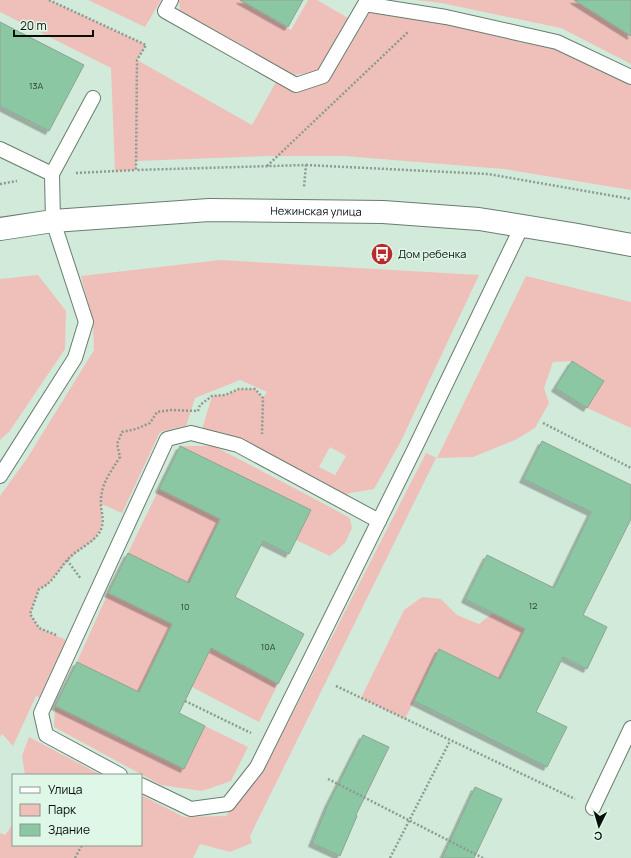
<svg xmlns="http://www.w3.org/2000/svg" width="631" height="858" font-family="Manrope,sans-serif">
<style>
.green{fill:#efc0ba;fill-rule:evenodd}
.building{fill:#8cc7a3;stroke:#8da394;filter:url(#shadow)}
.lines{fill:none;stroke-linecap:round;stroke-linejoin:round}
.lane-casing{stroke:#687d6f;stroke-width:16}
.secondary-casing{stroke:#687d6f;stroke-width:24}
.path{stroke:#8a9c90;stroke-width:2.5;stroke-dasharray:2 2;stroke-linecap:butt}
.lane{stroke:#fff;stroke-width:14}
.secondary{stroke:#fff;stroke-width:22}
.labels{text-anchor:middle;stroke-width:3;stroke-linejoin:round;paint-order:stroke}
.number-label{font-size:9px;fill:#283d30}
.street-label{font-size:11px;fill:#070f0a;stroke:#dff7e7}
.poi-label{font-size:11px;fill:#070f0a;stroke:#dff7e7;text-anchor:start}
</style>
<defs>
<filter id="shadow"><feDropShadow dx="-3.5" dy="3.5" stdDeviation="0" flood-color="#0004"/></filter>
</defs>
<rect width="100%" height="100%" fill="#d2eada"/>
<!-- green -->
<g class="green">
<path d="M0,0H49L146,45L137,60L252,125L276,82L297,93L329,81L371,10L432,20L553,45L631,85V190L504,169L344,156H266L136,161V170L115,171L111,68L0,12Z"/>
<path d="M88,0H161L145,27Z"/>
<path d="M179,0H240L291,30L308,0H317L348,18L317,72L294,75L180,13Z"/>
<path d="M416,0H587L631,29V64L561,28L441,3Z"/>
<path d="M220,260L479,275L401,441L374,489L350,493L338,499L238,445L200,436L212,396L225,395L239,389H255L263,398L267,392L240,380L195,398L186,426L160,432L122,513L101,504L102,526L94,540L82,548L68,561L46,586L39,589L30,614L39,628L73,643L46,700L36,696L13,746L2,734L0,737V496L28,457L94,350L93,323L81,276ZM330,447L346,456L335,475L319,467Z"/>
<path d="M38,275L66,311L65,349L9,432L0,440V279Z"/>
<path d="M526,276L631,302V428L587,408L604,380L572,361L553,362L544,388L549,403L535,428L515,440L473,457L436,458L250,836L252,843L230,852L200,844L193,858H0V833L5,835L13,824V845H141V795L184,817L226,816L268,762L426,453L437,458Z"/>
<path d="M180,446H214L317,500L350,518L352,528L345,543L330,556L296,540L311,510Z"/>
<path d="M159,489L220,519L189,583L128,553Z"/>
<path d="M108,593L172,624L139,692L77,662Z"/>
<path d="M422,597L441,599L457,615L479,624L493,613L525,629L500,679L440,649L405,719L361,698L404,610Z"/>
<path d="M226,618L249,629L233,660L278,684L259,722L192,687Z"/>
<path d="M55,706L184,769L205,726L248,747L231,781L202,791L161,785L54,727Z"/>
<path d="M29,737L101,775H25L22,756Z"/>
</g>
<!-- building -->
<g class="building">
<path d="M240,0H303L288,27Z"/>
<path d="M574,0H631V36Z"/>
<path d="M0,22L84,65L49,131L0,106Z"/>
<path d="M572,361L604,381L587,408L555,388Z"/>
<path d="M542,441L631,485V519L583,615L607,627L587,669L563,657L536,712L567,727L547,767L414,701L439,649L500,679L525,629L465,599L487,555L554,588L591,512L523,479Z"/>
<path d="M180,446L311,510L289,554L263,541L235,597L304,634L278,684L211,648L179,713L205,726L184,769L55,706L77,662L139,692L172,624L108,593L128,553L189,583L220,519L159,489Z"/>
<path d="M363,735L389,747L356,815L357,816L340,856L312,843L328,804Z"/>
<path d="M475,787L502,799L474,858H442Z"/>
</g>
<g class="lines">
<!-- lane casing -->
<g class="lane-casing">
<g id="lane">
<path d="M171,0L165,11L296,85L323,76L365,4L446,17L557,42L631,77"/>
<path d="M0,149L52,174"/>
<path d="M0,476L75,358L86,322L53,221L52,174L93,98"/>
<path d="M120,775L46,735L41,713L167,439L191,433L238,445L379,521"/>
<path d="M141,785L191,809L228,804L257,767L415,448L522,226"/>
<path d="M593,808L631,728"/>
</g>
</g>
<!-- secondary casing -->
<g class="secondary-casing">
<g id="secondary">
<path id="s1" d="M0,229L53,221L209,210L383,212L479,219L572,234L631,245"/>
</g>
</g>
<!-- path -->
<g class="path">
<path d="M49,0L146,45L137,60L136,170L306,165L304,187"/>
<path d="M306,165L488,174L631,199"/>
<path d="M267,166L408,32"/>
<path d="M76,173L136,170"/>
<path d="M0,184L17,181"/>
<path d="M198,411L200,405L212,396L225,395L239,389H255L263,398L262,434"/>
<path d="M543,423L631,468"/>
<path d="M67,560L81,579"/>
<path d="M56,635L39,628L30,614L39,589C53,583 58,570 68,559C78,548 99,541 102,526C104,519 101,511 101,504C100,485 110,473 120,457L117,444L122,432L136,429L150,423L157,412L171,410L198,411"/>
<path d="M336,686L575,799"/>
<path d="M185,701L251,733"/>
<path d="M328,779L483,858"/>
<path d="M75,858L82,845"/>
<path d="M390,858L450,741"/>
</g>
<!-- lane -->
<use href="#lane" class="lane"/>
<!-- secondary -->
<use href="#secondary" class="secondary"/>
</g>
<!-- icons -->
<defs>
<g id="bus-disc" transform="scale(1.15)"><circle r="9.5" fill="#b92a28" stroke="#dff7e7"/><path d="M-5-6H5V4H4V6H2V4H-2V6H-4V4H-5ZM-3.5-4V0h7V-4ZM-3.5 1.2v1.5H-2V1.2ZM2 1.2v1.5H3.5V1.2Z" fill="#fff"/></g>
</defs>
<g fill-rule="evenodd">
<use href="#bus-disc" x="382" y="254"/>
</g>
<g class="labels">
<!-- number labels -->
<g class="number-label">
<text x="36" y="89">13А</text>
<text x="533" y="609">12</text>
<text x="185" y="610">10</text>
<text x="268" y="650">10А</text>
</g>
<!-- street labels -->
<g class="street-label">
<text dy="4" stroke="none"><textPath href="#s1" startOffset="317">Нежинская улица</textPath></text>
</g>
<!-- poi labels -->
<g class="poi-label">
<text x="398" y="258">Дом ребенка</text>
</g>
</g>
<!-- legend -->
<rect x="12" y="774" width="130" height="72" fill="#dff7e7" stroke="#899a8f"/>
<rect x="20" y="787" width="20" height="6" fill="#ffffff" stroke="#899a8f"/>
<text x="48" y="794" font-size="12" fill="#070f0a">Улица</text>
<rect x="20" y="804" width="20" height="12" fill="#efc0ba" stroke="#899a8f"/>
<text x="48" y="814" font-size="12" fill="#070f0a">Парк</text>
<rect x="20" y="824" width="20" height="12" fill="#8cc7a3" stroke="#899a8f"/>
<text x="48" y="834" font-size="12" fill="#070f0a">Здание</text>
<!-- north arrow -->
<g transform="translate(599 826) rotate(185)" stroke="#dff7e7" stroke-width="3" paint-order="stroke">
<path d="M0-3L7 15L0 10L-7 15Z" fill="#070f0a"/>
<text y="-6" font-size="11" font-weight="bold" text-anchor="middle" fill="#070f0a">С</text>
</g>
<!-- scale -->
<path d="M14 30v6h79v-6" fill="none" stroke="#070f0a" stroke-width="2"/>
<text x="20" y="30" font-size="12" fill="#070f0a" stroke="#dff7e7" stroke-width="3" paint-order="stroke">20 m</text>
</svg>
